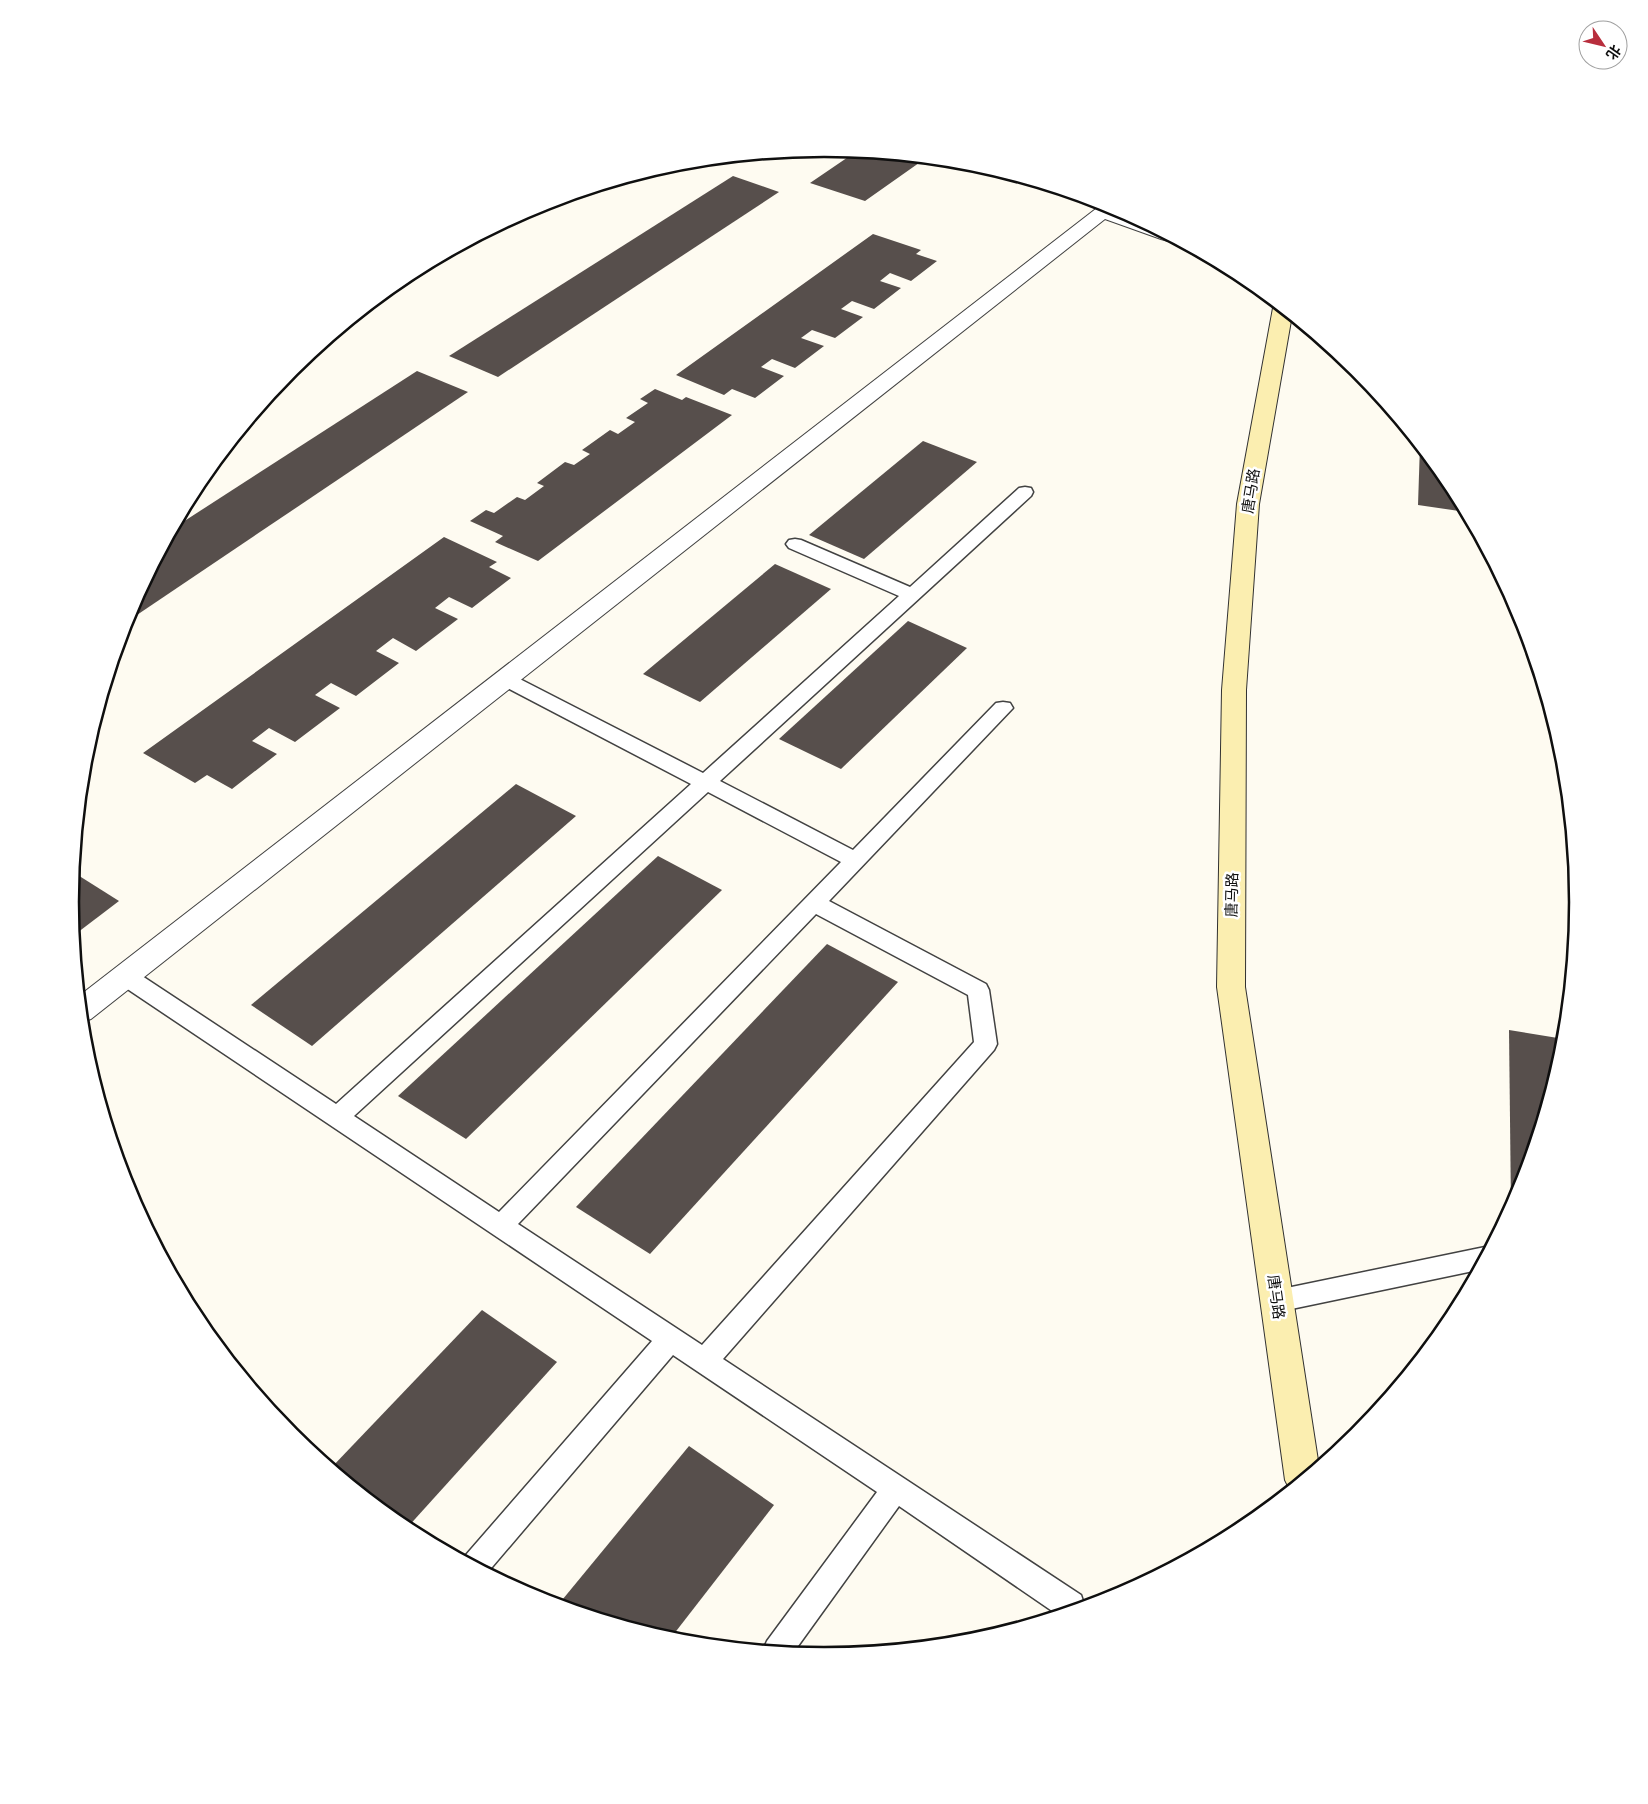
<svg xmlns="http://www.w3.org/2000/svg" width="1648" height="1804" font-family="'Libre Baskerville','Noto Sans SC',serif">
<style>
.building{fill:#574f4c}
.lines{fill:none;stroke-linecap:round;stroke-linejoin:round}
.service-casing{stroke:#424242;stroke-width:3}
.minor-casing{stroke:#424242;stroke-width:2}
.secondary-casing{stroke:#313131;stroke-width:2}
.service{fill:#fff;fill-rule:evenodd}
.minor{fill:#fff;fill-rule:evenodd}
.secondary{fill:#fbeeb0;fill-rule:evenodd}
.labels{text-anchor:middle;stroke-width:5;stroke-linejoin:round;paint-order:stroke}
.street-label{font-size:15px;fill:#0f0f0f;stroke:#fff}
.rim{fill:none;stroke:#0f0f0f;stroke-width:2.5}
</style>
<rect width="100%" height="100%" fill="#fefbf1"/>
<!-- building -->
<g class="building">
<path d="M857,151L880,154L926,158L865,201L810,183Z"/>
<path d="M733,176L779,192L498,377L449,356Z"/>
<path d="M873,234L921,250L916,254L937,261L911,281L890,273L880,281L901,288L874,309L852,301L841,309L863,317L835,338L812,330L801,338L824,346L795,368L772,359L761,367L784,376L755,398L732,389L724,395L676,375Z"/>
<path d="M417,371L468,392L125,623L128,613L172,529Z"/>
<path d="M655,389L682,400L686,397L732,415L538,561L495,542L503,536L470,521L486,510L494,513L517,497L525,500L544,486L537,483L565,462L574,465L590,454L582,450L610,430L618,434L635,422L626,418L648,403L640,399Z"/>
<path d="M923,441L977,462L864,559L809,535Z"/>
<path d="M1420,445L1451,483L1466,512L1418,505Z"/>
<path d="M444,537L497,562L489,567L511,578L472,608L449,597L435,608L458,619L416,651L393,638L376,651L399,663L356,696L331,683L315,695L340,708L295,742L269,728L252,741L277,754L232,789L207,775L195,783L143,753Z"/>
<path d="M775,564L831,589L700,702L643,674Z"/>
<path d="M908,621L967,648L841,769L779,739Z"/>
<path d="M516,784L576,816L312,1046L251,1005Z"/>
<path d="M658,856L722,890L466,1139L398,1096Z"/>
<path d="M73,872L119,901L73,936L70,902Z"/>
<path d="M827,944L898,982L650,1254L576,1207Z"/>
<path d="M1509,1030L1564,1039L1563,1049L1520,1191L1511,1209Z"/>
<path d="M482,1310L557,1362L406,1529L331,1468Z"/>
<path d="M689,1446L774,1505L670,1639L558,1605Z"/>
</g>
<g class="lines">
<!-- service casing -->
<g class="service-casing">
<g id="service">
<path d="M1025,487L1031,488L1033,492L1031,496L720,781L853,850L996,703L1003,702L1010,703L1013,708L829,901L986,984L989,990L997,1044L994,1050L723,1359L1081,1595L1085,1607L1058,1615L899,1506L793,1653L763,1650L767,1641L877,1492L673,1355L487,1573L463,1560L465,1556L652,1341L117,982L114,976L117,970L125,968L133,970L336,1104L691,784L498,683L496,679L498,675L505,673L512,675L703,773L899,596L789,548L786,544L789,540L795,539L801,540L910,587L1019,488ZM708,792L841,862L499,1212L354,1116ZM816,914L968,995L974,1042L702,1345L518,1224Z"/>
<path d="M1485,1247L1489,1249L1478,1270L1277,1312L1268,1309L1264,1301L1268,1293L1277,1290Z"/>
</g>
</g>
<!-- minor casing -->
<g class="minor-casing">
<path id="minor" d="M1103,207L1134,217L1175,239L1168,241L1161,239L1105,219L91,1019L82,1022L79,996L1097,208Z"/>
</g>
<!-- secondary casing -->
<g class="secondary-casing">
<path id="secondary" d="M1276,304L1292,315L1259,504L1246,690L1245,987L1319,1467L1290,1490L1285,1480L1217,987L1222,690L1237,504L1273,308Z"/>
</g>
<!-- service -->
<use href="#service" class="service"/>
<!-- minor -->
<use href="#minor" class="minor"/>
<!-- secondary -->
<use href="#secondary" class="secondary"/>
</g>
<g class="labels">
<!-- street labels -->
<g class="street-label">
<text transform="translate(1251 491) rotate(-81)" y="5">唐马路</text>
<text transform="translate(1232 895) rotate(-89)" y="5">唐马路</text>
<text transform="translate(1276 1297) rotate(82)" y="5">唐马路</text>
</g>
</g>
<!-- crop -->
<path d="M0 0H1648V1804H0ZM79 902a745 745 0 1 1 1490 0a745 745 0 1 1-1490 0Z" fill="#fff" fill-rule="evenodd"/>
<path class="rim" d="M79 902a745 745 0 1 1 1490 0a745 745 0 1 1-1490 0Z"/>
<!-- north arrow -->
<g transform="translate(1603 45) rotate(125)"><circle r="24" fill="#ffffff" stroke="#9f9f9f"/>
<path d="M0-4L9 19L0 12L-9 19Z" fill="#b82e3d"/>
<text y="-8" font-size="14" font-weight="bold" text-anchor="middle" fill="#0f0f0f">北</text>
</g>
</svg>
